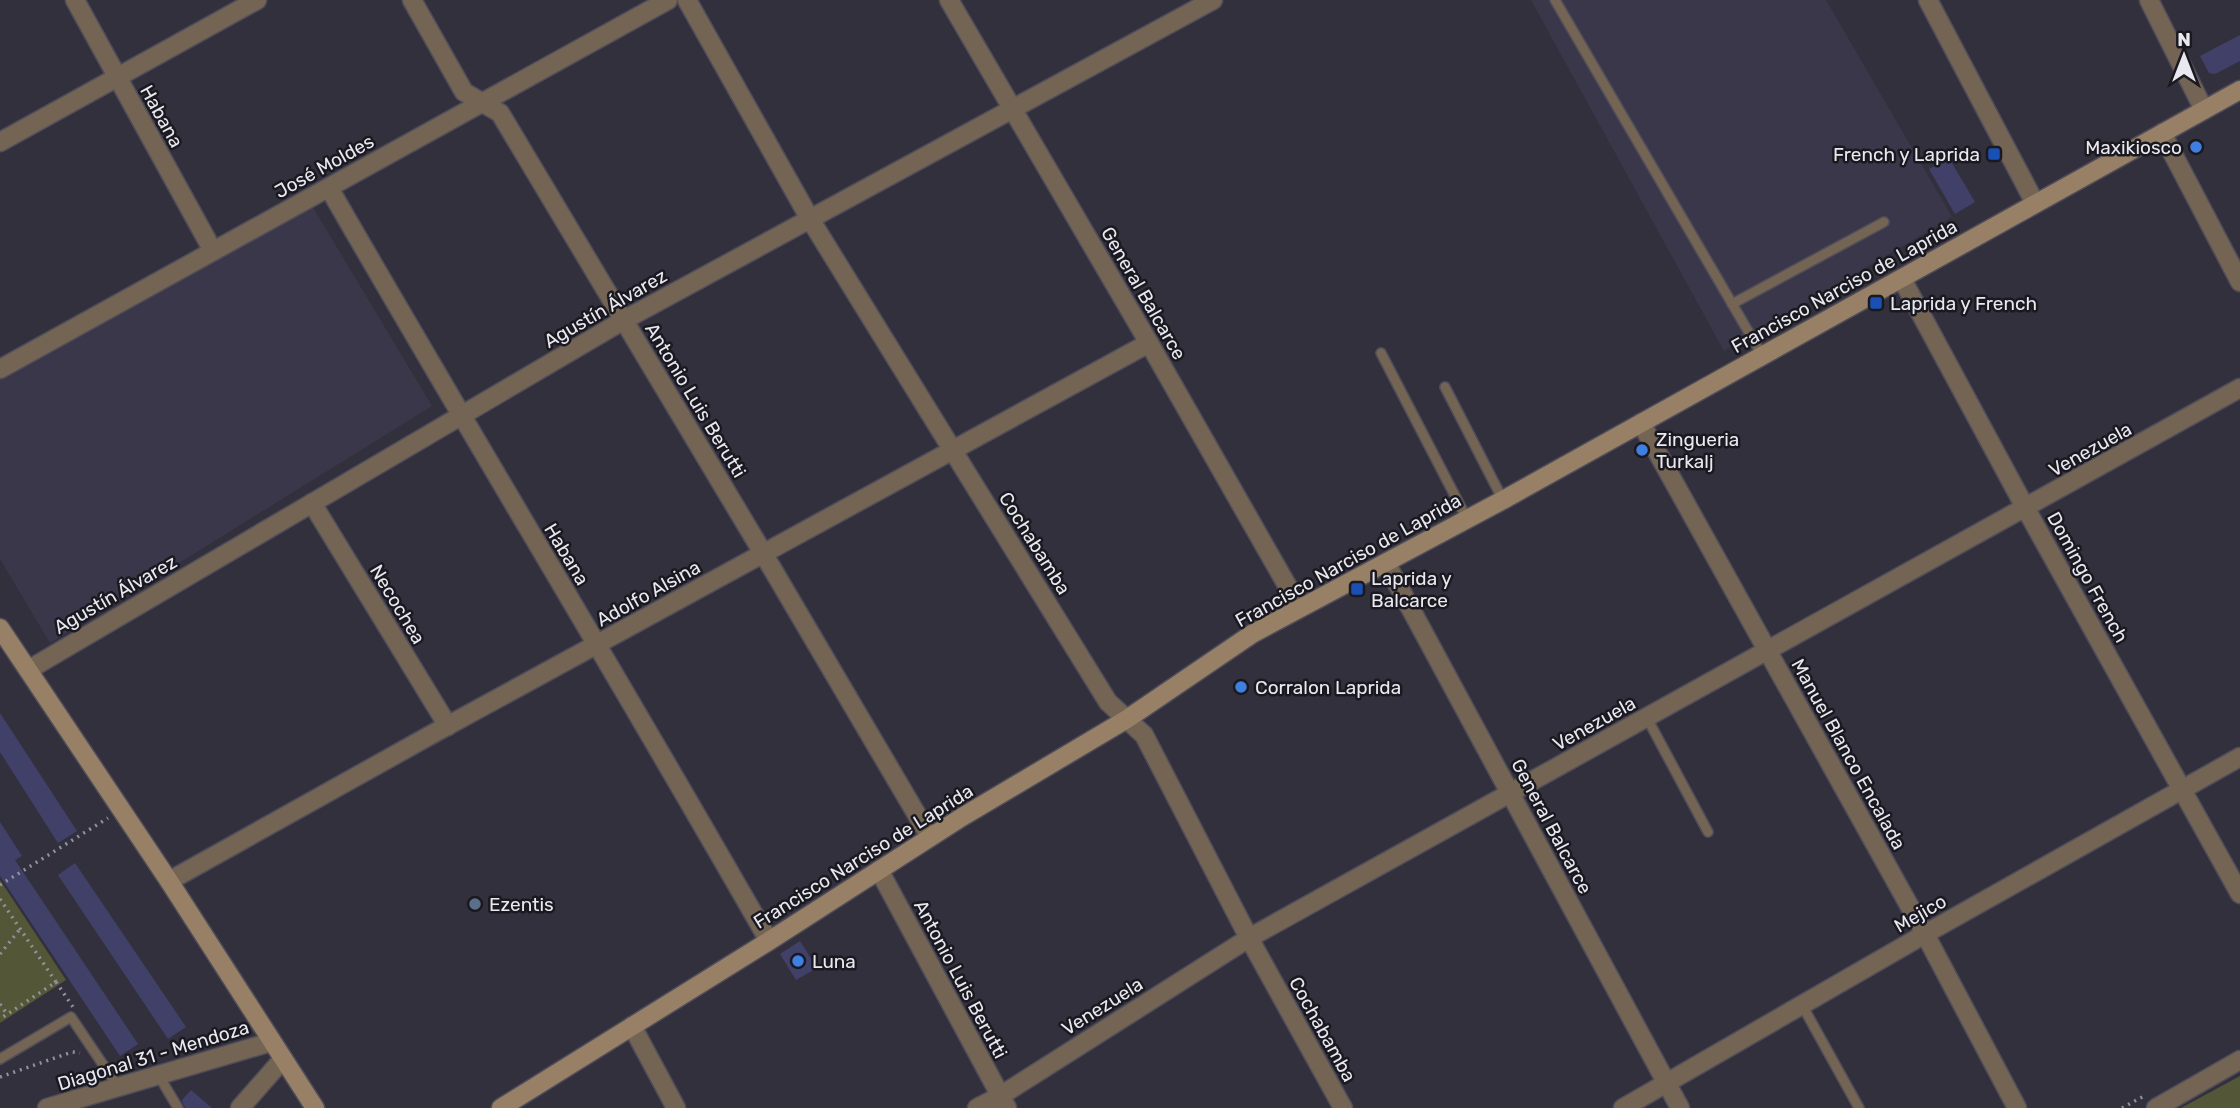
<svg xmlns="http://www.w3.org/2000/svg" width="2240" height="1108" font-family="Rubik,sans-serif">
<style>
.built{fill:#3a374a}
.green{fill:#535737}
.building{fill:#404069}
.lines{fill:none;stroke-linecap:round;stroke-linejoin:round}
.service-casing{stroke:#4f4d5a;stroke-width:12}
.minor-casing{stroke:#4f4d5a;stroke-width:21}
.tertiary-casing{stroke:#4f4d5a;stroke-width:21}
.secondary-casing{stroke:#4f4d5a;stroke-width:21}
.path{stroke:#93919c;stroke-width:3.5;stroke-dasharray:2 5;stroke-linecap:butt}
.service{stroke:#736454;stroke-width:9}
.minor{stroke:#736454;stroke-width:18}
.tertiary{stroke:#736454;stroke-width:18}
.secondary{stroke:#988066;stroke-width:18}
.shop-dot{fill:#3f7fe0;stroke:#1a191f;stroke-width:2.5}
.transit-dot{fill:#1a4fb4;stroke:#1a191f;stroke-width:2.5}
.service-dot{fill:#5c6f8a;stroke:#1a191f;stroke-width:2.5}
.labels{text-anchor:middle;stroke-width:5;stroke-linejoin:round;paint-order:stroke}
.street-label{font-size:19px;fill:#e9e8f1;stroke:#1a191f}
.poi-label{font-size:19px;fill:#e9e8f1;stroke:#1a191f;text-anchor:start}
</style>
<rect width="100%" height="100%" fill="#32303d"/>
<!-- built -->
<g class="built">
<path d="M1531,0H1826L1952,217L1724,351Z"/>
<path d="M311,204L432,406L50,643L0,559V378Z"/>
</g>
<!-- green -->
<g class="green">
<path d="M0,880L66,980L0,1023Z"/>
<path d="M2240,1076V1108H2181Z"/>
</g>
<!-- building -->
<g class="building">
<path d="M2240,35V61L2215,74L2209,73L2200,56Z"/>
<path d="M1949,158L1975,202L1955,214L1929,169Z"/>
<path d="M0,713L77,831L58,843L0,752Z"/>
<path d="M0,822L22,856L15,860L138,1044L120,1056L0,876Z"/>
<path d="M75,863L186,1027L168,1039L58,875Z"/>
<path d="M800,941L817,968L796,980L780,954Z"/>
<path d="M191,1090L212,1108H185L182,1100Z"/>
</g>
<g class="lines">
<!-- service casing -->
<g class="service-casing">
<g id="service">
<path d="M1555,0L1762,355"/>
<path d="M1732,304L1884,222"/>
<path d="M1381,353L1467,519"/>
<path d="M1445,387L1503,500"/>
<path d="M1647,718L1708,832"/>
<path d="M1802,1005L1859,1108"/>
<path d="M0,1059L71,1017L118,1087"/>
<path d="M159,1076L178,1108"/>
</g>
</g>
<!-- minor casing -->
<g class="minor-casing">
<g id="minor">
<path d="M75,0L213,251"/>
<path d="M412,0L464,92L500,113L763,553L930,837"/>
<path d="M687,0L810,219L1108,702L1144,735L1249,938L1343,1108"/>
<path d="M949,0L1149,343L1300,608"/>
<path d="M1928,0L2035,203"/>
<path d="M2149,0L2204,110"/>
<path d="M2162,133L2240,282"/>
<path d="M0,142L257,0"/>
<path d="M329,188C474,440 625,688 769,941"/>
<path d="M1902,279L2026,509L2240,894"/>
<path d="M0,369L668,0"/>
<path d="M1641,423L1925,934L2017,1108"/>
<path d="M312,503L448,726"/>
<path d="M1386,563L1680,1108"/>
<path d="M28,670L624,320L1213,0"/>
<path d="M879,870L1007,1108"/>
<path d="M169,881L436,732L1149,343"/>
<path d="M632,1026L676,1108"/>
<path d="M977,1108L1000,1096L1249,938L2240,388"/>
<path d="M1623,1108L1925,934L2240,757"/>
<path d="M2156,1108L2240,1060"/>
</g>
</g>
<!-- tertiary casing -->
<g class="tertiary-casing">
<g id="tertiary">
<path d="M47,1108L271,1042"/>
<path d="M240,1108L283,1059"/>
</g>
</g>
<!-- secondary casing -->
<g class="secondary-casing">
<g id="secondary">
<path d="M0,628L169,881L315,1108"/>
<path d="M501,1108L769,941L962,817L1127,719L1252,634L1503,500L2240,90"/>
</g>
</g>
<!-- path -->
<g class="path">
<path d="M0,885L108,818"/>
<path d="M0,899L56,982L0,1019"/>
<path d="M0,954L20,929"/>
<path d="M56,982L73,1007"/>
<path d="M0,1004L7,1014"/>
<path d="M0,1077L72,1052L80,1053"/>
<path d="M2122,1108L2144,1096"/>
</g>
<!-- service -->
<use href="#service" class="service"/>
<!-- minor -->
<use href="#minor" class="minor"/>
<!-- tertiary -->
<use href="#tertiary" class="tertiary"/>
<!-- secondary -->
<use href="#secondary" class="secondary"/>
</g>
<!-- markers -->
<g class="shop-dot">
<circle cx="2196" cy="147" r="7"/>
<circle cx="1642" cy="450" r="7"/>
<circle cx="1241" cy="687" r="7"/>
<circle cx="798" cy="961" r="7"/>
</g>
<g class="transit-dot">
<rect x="1987" y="147" width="14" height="14" rx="3.5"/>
<rect x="1869" y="296" width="14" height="14" rx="3.5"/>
<rect x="1350" y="582" width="14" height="14" rx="3.5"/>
</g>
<circle class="service-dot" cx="475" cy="904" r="7"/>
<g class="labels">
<!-- street labels -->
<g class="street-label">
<text transform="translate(162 116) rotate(61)" y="7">Habana</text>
<text transform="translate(324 166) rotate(-29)" y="7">José Moldes</text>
<text transform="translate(1844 286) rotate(-29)" y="7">Francisco Narciso de Laprida</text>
<text transform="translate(1144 293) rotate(60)" y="7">General Balcarce</text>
<text transform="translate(605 308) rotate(-30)" y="7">Agustín Álvarez</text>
<text transform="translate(696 400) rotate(59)" y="7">Antonio Luis Berutti</text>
<text transform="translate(2090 449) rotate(-29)" y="7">Venezuela</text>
<text transform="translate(1035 543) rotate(58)" y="7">Cochabamba</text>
<text transform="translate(567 554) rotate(59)" y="7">Habana</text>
<text transform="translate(1348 560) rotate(-29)" y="7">Francisco Narciso de Laprida</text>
<text transform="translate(2088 577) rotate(61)" y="7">Domingo French</text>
<text transform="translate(648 593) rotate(-29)" y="7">Adolfo Alsina</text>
<text transform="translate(115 594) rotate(-30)" y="7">Agustín Álvarez</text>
<text transform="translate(398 604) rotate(59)" y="7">Necochea</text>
<text transform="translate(1594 723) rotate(-29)" y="7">Venezuela</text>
<text transform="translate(1849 754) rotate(61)" y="7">Manuel Blanco Encalada</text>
<text transform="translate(1552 826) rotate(62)" y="7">General Balcarce</text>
<text transform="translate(863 856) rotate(-32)" y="7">Francisco Narciso de Laprida</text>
<text transform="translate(1920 913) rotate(-30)" y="7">Mejico</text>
<text transform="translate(961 979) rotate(62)" y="7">Antonio Luis Berutti</text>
<text transform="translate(1102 1006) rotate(-32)" y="7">Venezuela</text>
<text transform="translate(1323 1029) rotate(61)" y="7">Cochabamba</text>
<text transform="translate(153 1055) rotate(-17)" y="7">Diagonal 31 - Mendoza</text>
</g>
<!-- poi labels -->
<g class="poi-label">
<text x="2182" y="154" text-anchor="end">Maxikiosco</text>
<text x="1980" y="161" text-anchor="end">French y Laprida</text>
<text x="1890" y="310">Laprida y French</text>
<text x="1656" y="446">Zingueria<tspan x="1656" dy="22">Turkalj</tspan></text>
<text x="1371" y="585">Laprida y<tspan x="1371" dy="22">Balcarce</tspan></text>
<text x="1255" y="694">Corralon Laprida</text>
<text x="489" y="911">Ezentis</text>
<text x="812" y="968">Luna</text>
</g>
</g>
<!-- north arrow -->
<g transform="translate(2184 56)" stroke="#1a191f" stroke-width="5" paint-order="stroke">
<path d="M0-5L12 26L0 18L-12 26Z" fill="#e9e8f1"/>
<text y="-10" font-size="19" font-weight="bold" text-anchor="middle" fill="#e9e8f1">N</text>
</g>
</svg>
